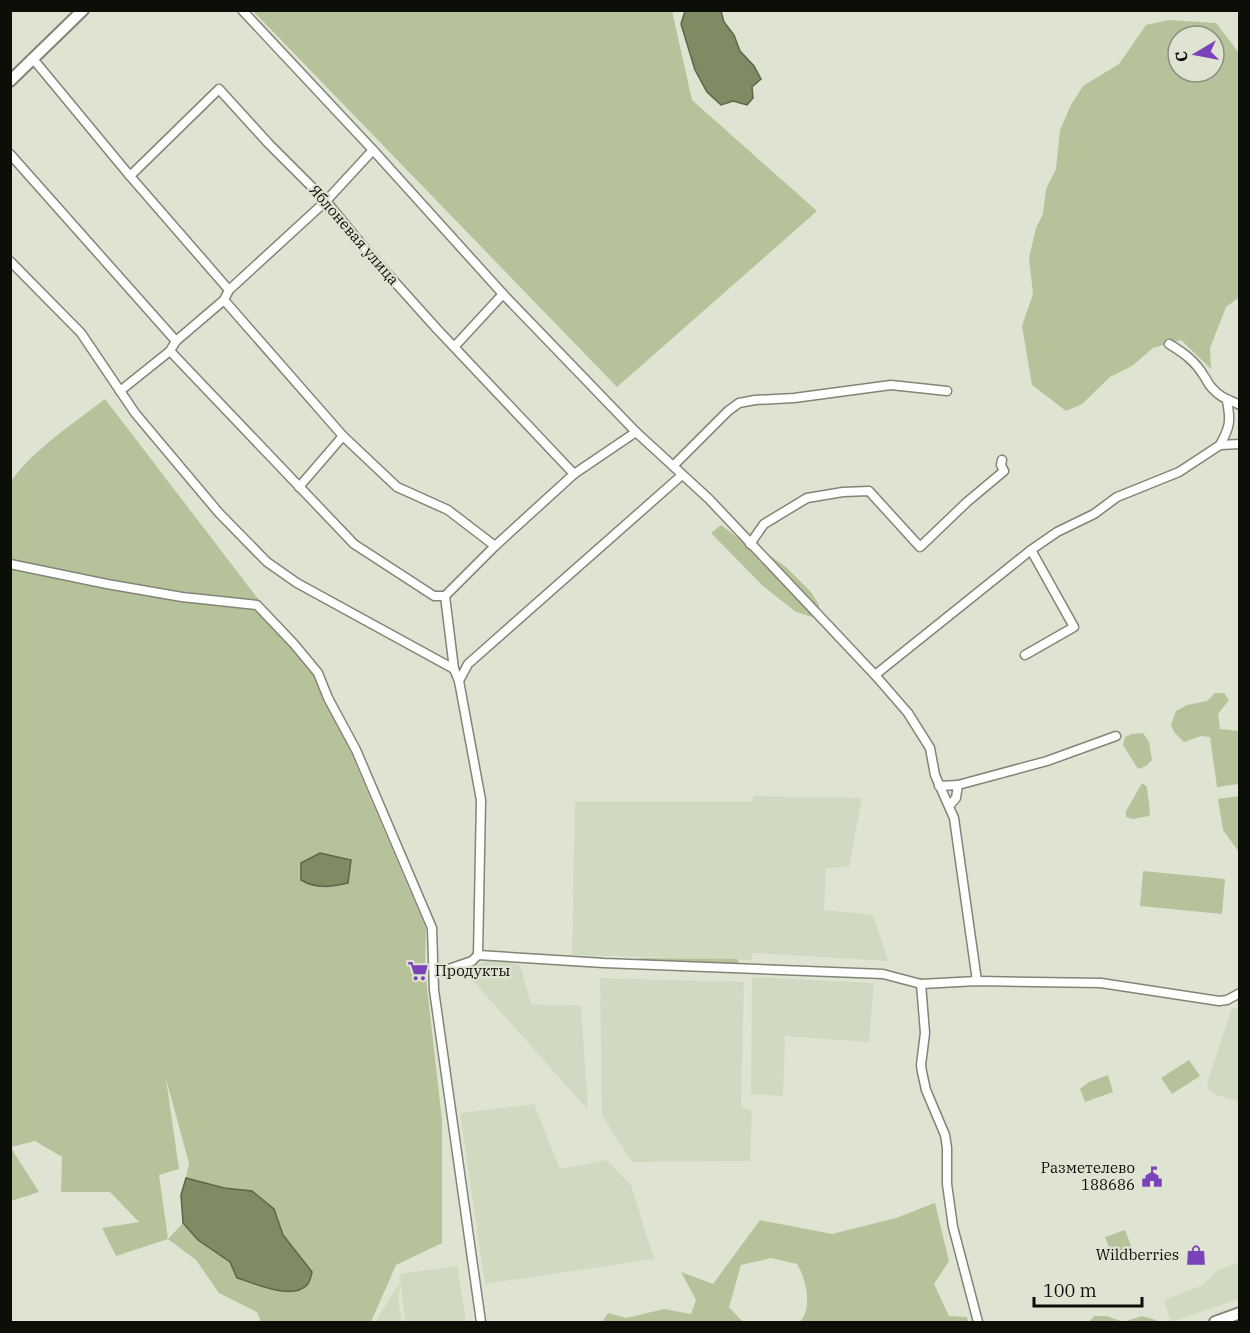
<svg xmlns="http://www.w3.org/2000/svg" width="1250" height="1333" font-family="'IBM Plex Serif',serif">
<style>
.built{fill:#d1dac0}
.green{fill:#b6c39a;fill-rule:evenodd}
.water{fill:#7f8b63;stroke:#5c6648;stroke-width:1.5}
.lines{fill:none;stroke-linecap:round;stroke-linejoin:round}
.minor-casing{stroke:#808675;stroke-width:11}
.tertiary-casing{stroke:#808675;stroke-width:14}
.secondary-casing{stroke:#808675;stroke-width:14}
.minor{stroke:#fff;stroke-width:8}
.tertiary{stroke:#fff;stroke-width:10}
.secondary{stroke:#fff;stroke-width:10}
.labels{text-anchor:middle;stroke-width:4.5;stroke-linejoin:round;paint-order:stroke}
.street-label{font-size:15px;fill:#0c0e08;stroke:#dee4d1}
.poi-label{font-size:15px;fill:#0c0e08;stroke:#dee4d1;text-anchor:end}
</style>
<rect width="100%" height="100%" fill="#dee4d1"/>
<!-- built -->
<g class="built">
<path d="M753,796L862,798L849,867L826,868L824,910L873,915L888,961L752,953V960L572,955L575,802H753Z"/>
<path d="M493,960L520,965L531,1004L581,1006L588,1110L465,972L479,964Z"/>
<path d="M752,977L874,983L869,1042L785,1036L783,1096L751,1094Z"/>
<path d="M600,978L744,982L741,1106L752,1112L750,1161L632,1162L602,1115Z"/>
<path d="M1232,1008H1239V1102L1214,1094L1209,1091L1207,1084Z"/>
<path d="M534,1104L560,1169L607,1160L631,1185L654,1259L485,1284L460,1113Z"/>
<path d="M1239,1262V1299L1171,1322L1164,1300L1203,1285L1216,1271Z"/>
<path d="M457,1266L466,1322H405L401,1284L398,1299L402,1322H375L401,1281L400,1274Z"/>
</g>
<!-- green -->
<g class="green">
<path d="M253,11H672L692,100L817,211L617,387Z"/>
<path d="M1169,20L1216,23L1239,53L1240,297L1226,307L1210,348L1211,369L1181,340L1153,348L1132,366L1110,377L1082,404L1066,411L1032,385L1022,326L1033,294L1029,258L1036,228L1043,214L1046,189L1056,169L1060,130L1071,105L1083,86L1119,64L1146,25ZM1178,36H1214V72H1178Z"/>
<path d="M105,399L301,655L323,687L426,929L425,970L442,1120V1243L396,1265L371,1322H261L257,1312L219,1293L196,1260L168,1239L116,1256L102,1228L139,1222L110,1192H61L62,1157L35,1141L11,1147V481C35,448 73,424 105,399ZM166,1079L189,1163L186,1178L224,1188L252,1191L274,1209L283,1235L312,1272L230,1262L198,1240L183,1223L168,1239L159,1175L179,1169Z"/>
<path d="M721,525L756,551L769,555L786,567L811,592L819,605V619L796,612L763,586L711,533Z"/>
<path d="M1215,693H1224L1229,700L1218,714L1220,729L1240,731L1239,784L1217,787L1210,737L1201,736L1184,742L1174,732L1171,725L1176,711L1187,705L1207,701Z"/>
<path d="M1143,733L1149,742L1152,760L1146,766L1138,769L1123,745L1125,737L1132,734Z"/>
<path d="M1142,783L1147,787L1150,812L1149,816L1133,819L1126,817V811Z"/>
<path d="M1239,796H1240L1239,852L1223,830L1218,799Z"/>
<path d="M1143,871L1225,879L1222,914L1140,906Z"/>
<path d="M641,958L737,959L739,962L737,966L638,963L637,959Z"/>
<path d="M1189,1060L1200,1076L1172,1094L1161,1078Z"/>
<path d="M1108,1075L1113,1092L1085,1102L1080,1089L1089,1082Z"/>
<path d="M11,1148L39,1192L11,1201H10Z"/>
<path d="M935,1203L949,1261L934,1284L949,1316L967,1317L968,1322H800C813,1308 806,1278 797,1264L771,1258L741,1265L729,1307L743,1322H602L608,1313L626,1318L664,1309L691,1314L696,1300L681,1272L713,1284L760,1220L832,1234L896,1218Z"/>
<path d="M1125,1230L1133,1251L1113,1258L1105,1237Z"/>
<path d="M1094,1316H1107L1123,1322L1142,1316L1156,1320V1322H1089Z"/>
</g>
<!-- water -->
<g class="water">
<path d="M685,11H721L724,22L734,35L740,51L754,66L761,79L752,87L753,98L747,105L733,101L721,105L707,92L695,70L681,24Z"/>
<path d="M320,853L351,860L348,883C331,887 316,889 301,880V863Z"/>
<path d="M186,1178L224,1188L252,1191L274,1209L283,1235L312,1272C311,1276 310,1282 307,1285C292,1301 254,1283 237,1278L230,1262L198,1240L183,1223L181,1195Z"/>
</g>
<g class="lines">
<!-- minor casing -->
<g class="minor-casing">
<g id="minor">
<path d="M242,10L373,150L503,294L636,432L709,499L875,675L908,713L930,748L935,775L954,818L977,981"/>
<path d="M34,60L130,176L229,290"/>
<path d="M10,154L176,341"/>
<path d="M130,176L219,89L269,144L326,201L367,251L437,329L574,474"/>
<path d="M10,261L81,333L135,413L219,513L267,562L297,583L454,669"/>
<path d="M224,300L343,436L397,487L448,510L495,546"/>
<path d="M1169,344C1184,353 1195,361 1204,376C1207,380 1208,384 1212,388C1222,399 1228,399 1240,405"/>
<path d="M455,346L503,294"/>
<path d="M170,351L354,544L434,596H445"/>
<path d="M120,391L170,351L176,341L224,300L229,290L326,201L373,150"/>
<path d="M1220,445C1230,427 1231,421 1227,401"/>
<path d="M673,466L728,411L739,403L755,400L794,398L891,385L947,391"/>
<path d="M299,487L343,436"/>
<path d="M750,544L764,524L807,498L843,492L869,491L920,547L967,502L1004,471L1001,465L1002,460"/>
<path d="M10,564L107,584L182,597L257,605L294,644L318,673L328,698L356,750L432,928L434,990L481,1322"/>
<path d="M1025,655L1074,627L1031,550"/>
<path d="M875,675L1031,550L1057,532L1094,514L1117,497L1179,472L1220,445L1240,444"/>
<path d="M459,681L468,664L682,475"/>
<path d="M939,786L958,785L1047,761L1116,736"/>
<path d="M949,806L956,798L958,785"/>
<path d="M478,955L481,800L459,681L454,669L445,596L495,546L574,474L636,432"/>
<path d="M434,974L472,961L478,955L604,963L883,974L921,984L977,981L1101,983L1219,1001L1227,1000L1240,993"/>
<path d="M921,984L925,1033L921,1065L922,1072L926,1090L945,1135L947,1148V1184L953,1227L978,1322"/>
</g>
</g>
<!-- tertiary casing -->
<g class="tertiary-casing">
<path id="tertiary" d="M10,81L83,10"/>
</g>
<!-- secondary casing -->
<g class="secondary-casing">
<path id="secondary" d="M1215,1322L1240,1313"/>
</g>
<!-- minor -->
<use href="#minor" class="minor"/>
<!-- tertiary -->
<use href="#tertiary" class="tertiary"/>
<!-- secondary -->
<use href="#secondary" class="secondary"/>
</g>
<!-- icons -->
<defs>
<g id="supermarket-bare" transform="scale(1.62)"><path d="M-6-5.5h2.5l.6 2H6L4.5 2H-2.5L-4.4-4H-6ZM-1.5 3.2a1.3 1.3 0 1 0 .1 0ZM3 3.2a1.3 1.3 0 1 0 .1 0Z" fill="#7b43ba" stroke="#dee4d1" stroke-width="2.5" paint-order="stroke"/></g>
<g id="civic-bare" transform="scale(1.62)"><path d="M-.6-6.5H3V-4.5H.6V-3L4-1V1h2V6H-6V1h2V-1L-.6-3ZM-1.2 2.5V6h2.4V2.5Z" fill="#7b43ba" stroke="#dee4d1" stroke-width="2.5" paint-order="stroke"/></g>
<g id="shop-bare" transform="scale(1.62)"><path d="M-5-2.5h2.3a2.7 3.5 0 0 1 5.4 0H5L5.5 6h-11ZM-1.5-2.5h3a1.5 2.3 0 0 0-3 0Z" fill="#7b43ba" stroke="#dee4d1" stroke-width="2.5" paint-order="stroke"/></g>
</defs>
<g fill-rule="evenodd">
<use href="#supermarket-bare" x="418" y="971"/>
<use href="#civic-bare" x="1152" y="1177"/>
<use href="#shop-bare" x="1196" y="1255"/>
</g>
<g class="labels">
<!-- street labels -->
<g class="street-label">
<text transform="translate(354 235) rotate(49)" y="5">Яблоневая улица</text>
</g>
<!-- poi labels -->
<g class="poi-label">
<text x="435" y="976" text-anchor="start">Продукты</text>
<text x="1135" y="1173">Разметелево<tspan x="1135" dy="17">188686</tspan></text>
<text x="1179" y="1260">Wildberries</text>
</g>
</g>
<!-- border -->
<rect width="1250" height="1333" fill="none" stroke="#0c0e08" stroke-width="24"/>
<!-- north arrow -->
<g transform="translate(1196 54) rotate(260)"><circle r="28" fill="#dee4d1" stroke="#8a8e81" stroke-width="1.5"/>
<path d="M0-4.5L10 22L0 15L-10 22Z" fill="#7b43ba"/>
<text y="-9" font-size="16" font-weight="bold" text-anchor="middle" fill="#0c0e08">С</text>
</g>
<!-- scale -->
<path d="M1034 1297v9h108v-9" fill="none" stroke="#0c0e08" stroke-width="3"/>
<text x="1043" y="1297" font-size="18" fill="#0c0e08" stroke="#dee4d1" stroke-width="4.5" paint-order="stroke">100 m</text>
</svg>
